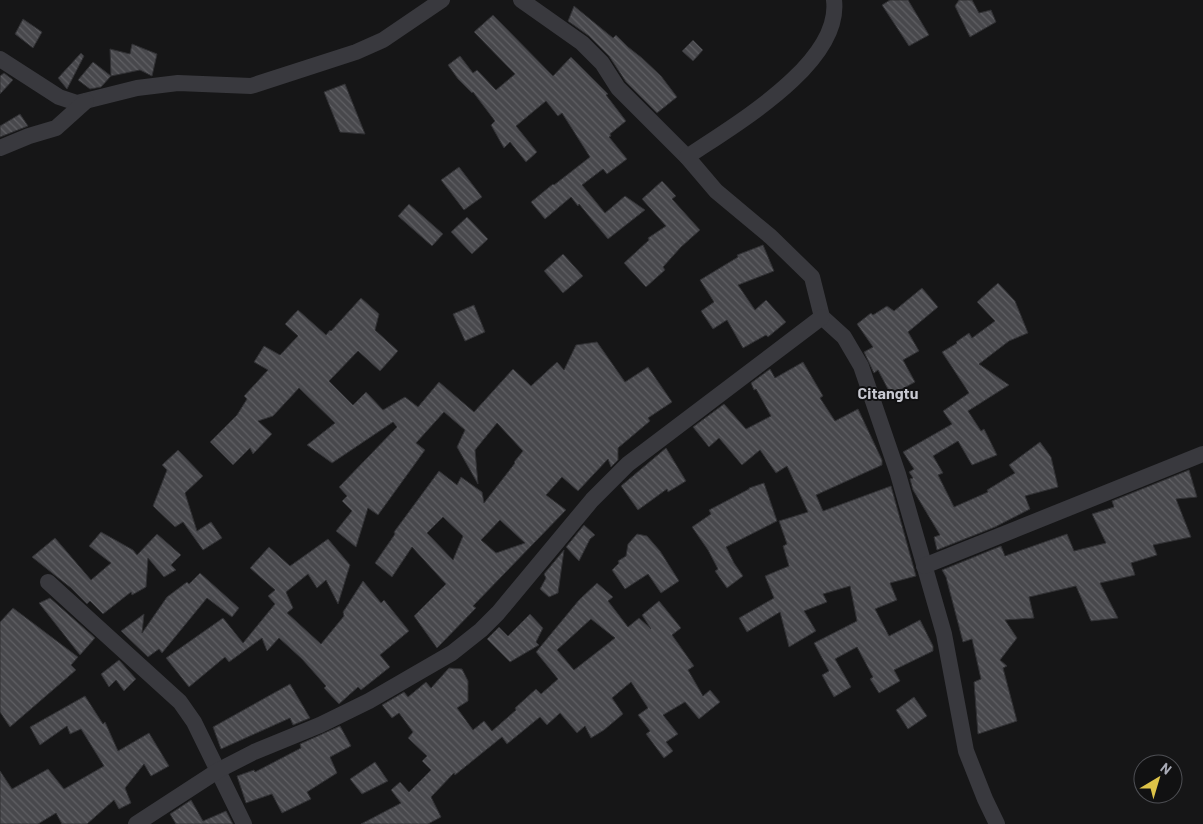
<svg xmlns="http://www.w3.org/2000/svg" width="1203" height="824" font-family="Barlow,sans-serif">
<style>
.building{fill:url(#building-back-hatch);stroke:#303033;fill-rule:evenodd}
.lines{fill:none;stroke-linecap:round;stroke-linejoin:round}
.minor{stroke:#39393e;stroke-width:16}
.labels{text-anchor:middle;stroke-width:4;stroke-linejoin:round;paint-order:stroke}
.quarter-label{font-size:16px;font-weight:bold;fill:#c9cad2;stroke:#111112}
</style>
<defs>
<pattern id="building-back-hatch" width="6" height="6" patternUnits="userSpaceOnUse" patternTransform="scale(1.25)"><rect width="6" height="6" fill="#48484c"/><path d="M-1 5l2 2M0 0l6 6M5-1l2 2" fill="none" stroke="#606064"/></pattern>
</defs>
<rect width="100%" height="100%" fill="#161617"/>
<!-- building -->
<g class="building">
<path d="M890,0H908L929,35L909,46L882,5Z"/>
<path d="M959,0H972L979,13L991,10L996,22L970,37L955,6Z"/>
<path d="M574,6L613,38L616,35L628,47L642,58L661,76L677,97L657,113L626,82L609,56L589,36L568,21Z"/>
<path d="M493,15L553,76L571,57L608,94L606,95L626,121L610,134L611,136L609,137L627,159L607,174L603,169L582,185L605,213L625,196L645,210L608,239L579,204L578,206L571,197L545,219L531,202L553,184L554,185L590,157L562,113L558,116L546,101L516,126L537,152L526,162L510,142L504,148L491,125L495,121L473,92L472,93L458,79L448,65L460,56L473,73L477,70L496,90L515,74L474,32Z"/>
<path d="M23,19L42,32L33,48L15,34Z"/>
<path d="M693,40L703,50L693,61L682,51Z"/>
<path d="M132,44L157,54L152,76L140,70L111,76L110,49L130,54Z"/>
<path d="M81,53L84,56L67,89L58,78Z"/>
<path d="M93,62L111,76L101,87L90,89L78,80Z"/>
<path d="M4,73L13,80L0,94V76Z"/>
<path d="M345,84L365,134L340,132L324,92Z"/>
<path d="M20,114L28,126L0,137V126Z"/>
<path d="M459,167L482,197L464,210L441,180Z"/>
<path d="M662,181L676,196L672,199L700,230L681,247L663,267L665,270L646,287L624,263L649,240L648,238L666,226L642,199Z"/>
<path d="M409,204L443,234L432,246L398,216Z"/>
<path d="M467,217L488,239L472,254L451,232Z"/>
<path d="M763,245L774,271L738,285L755,310L766,300L786,322L768,337L766,335L743,348L727,320L713,329L701,311L714,302L700,280L738,257L737,255Z"/>
<path d="M563,254L583,276L563,293L544,271Z"/>
<path d="M998,283L1015,301L1028,333L1009,341L979,364L1009,385L968,411L981,431L984,429L997,455L972,465L958,441L933,456L943,473L938,475L954,507L988,492L987,490L1015,473L1009,465L1040,442L1051,457L1058,487L1025,496L1030,509L995,527L937,550L934,537L940,535L913,490L910,479L913,478L909,472L914,469L903,452L952,424L943,411L969,393L942,352L957,343L956,342L969,333L972,338L995,321L977,302Z"/>
<path d="M922,288L938,307L908,332L919,351L903,360L915,382L891,395L878,370L874,373L873,371L864,352L873,347L857,324L871,313L873,315L887,306L894,311Z"/>
<path d="M361,298L379,314L375,330L398,351L380,371L358,351L329,381L353,405L366,392L383,410L405,397L418,407L439,382L474,412L513,369L531,386L557,362L564,370L576,345L597,342L625,382L648,367L672,402L648,418L650,421L618,448V460L611,467L608,459L578,491L562,477L546,495L566,510L473,606L476,608L437,648L414,616L446,584L412,547L392,577L375,563L395,534L394,532L439,471L457,485L461,477L482,492L484,503L515,463L514,462L523,451L497,423L475,450L478,484L457,447L465,430L444,412L416,443L425,450L378,515L368,508L356,547L336,531L352,511L342,501L347,496L339,487L397,427L393,422L332,463L307,445L335,423L299,388L273,416L258,421L272,434L253,454L250,448L233,465L210,442L237,415L247,399L244,396L268,370L254,362L264,346L280,355L298,336L285,324L298,310L326,335L330,330L331,331ZM443,517L463,536L453,560L427,533ZM500,520L525,543L496,553L481,540Z"/>
<path d="M474,305L485,332L465,341L453,314Z"/>
<path d="M803,362L823,396L820,398L835,421L858,409L882,460V465L816,495L823,511L891,486L916,576L890,583L897,600L875,609L889,636L920,620L933,646V651L894,670L900,681L879,693L870,679L873,677L857,647L835,659L851,687L834,697L822,675L829,671L814,643L857,621L850,586L823,594L827,602L804,611L816,631L789,647L780,612L747,632L739,618L774,598L765,576L789,566L783,546L787,544L779,521L808,512L787,466L776,473L760,450L742,465L719,438L709,447L693,427L724,404L746,429L771,416L756,389L754,390L751,383L770,369L775,378Z"/>
<path d="M666,448L686,481L668,492L667,489L638,510L621,486Z"/>
<path d="M178,450L203,476L185,493L197,531L211,522L222,538L203,550L183,522L175,527L153,506L167,470L162,465Z"/>
<path d="M1189,470L1197,497L1176,499L1191,537L1153,545L1157,555L1131,563L1135,575L1100,583L1118,618L1091,621L1076,586L1029,597L1034,618L1005,620L1017,638L1000,660L1007,666L1003,668L1017,721L978,734L974,682L981,679L972,639L963,642L946,577L942,570L1001,546L1005,556L1067,534L1074,551L1106,543L1092,514L1114,507L1112,501Z"/>
<path d="M764,483L777,521L726,547L734,563L743,576L727,588L715,571L718,569L708,550L692,527L711,514L709,510L749,489V488Z"/>
<path d="M584,525L595,535L590,539L579,561L566,547Z"/>
<path d="M101,532L133,550L137,555L157,534L181,555L171,565L176,570L164,577L148,558L146,587L132,595L131,592L103,614L90,601L87,604L71,588L32,557L55,538L91,580L111,563L89,546Z"/>
<path d="M637,534L647,536L660,551L679,581L661,593L648,574L625,589L612,570L619,563L618,561L626,556L628,544Z"/>
<path d="M328,539L350,565L338,604L326,580L317,588L308,574L286,592L293,608L287,613L321,644L344,616L343,612L363,581L381,603L384,600L409,631L380,655L390,667L361,690L358,687L339,704L324,688L326,686L302,659L279,638L267,651L262,638L229,662L225,657L189,687L166,658L223,618L243,643L275,604L268,596L275,590L250,568L269,547L290,566Z"/>
<path d="M564,550L558,593L549,597L540,589L546,578L544,574Z"/>
<path d="M200,573L239,608L232,617L207,598L162,653L159,649L148,657L121,631L144,614L142,633L167,597L187,582L189,584Z"/>
<path d="M597,583L613,597L608,601L628,627L639,618L651,629L642,615L659,601L681,628L672,635L694,666L688,670L703,696L710,690L720,702L699,719L685,702L663,715L678,734L666,742L673,751L664,758L646,734L650,731L638,715L648,708L631,682L612,698L623,714L604,730L591,738L585,726L577,733L560,713L547,725L540,717L507,744L502,737L455,775L454,773L431,797L441,817L428,824H361L401,803L391,790L400,782L409,792L431,770L422,761L427,756L408,738L413,732L399,713L392,718L382,705L404,692L408,697L426,682L431,688L449,668L462,669L468,681V701L457,708L473,730L484,721L492,731L516,710L515,708L536,689L541,694L558,679L536,652L579,600ZM591,619L615,638L574,670L557,650Z"/>
<path d="M50,598L95,638L80,655L39,603Z"/>
<path d="M13,608L78,657L71,665L76,670L10,727L0,712V622Z"/>
<path d="M530,614L543,628L536,642L539,645L510,662L487,639L499,627L508,636Z"/>
<path d="M119,660L136,679L124,691L116,680L109,687L101,674Z"/>
<path d="M290,684L310,718L293,725L290,718L221,749L213,727Z"/>
<path d="M85,696L103,724L105,722L118,751L149,733L169,766L151,776L144,764L125,788L131,803L119,809L114,800L87,824H62L56,813L38,824H0V771L12,789L48,769L64,789L104,766L81,729L70,734L67,726L40,745L30,727Z"/>
<path d="M914,697L927,716L908,729L896,710Z"/>
<path d="M340,726L351,746L330,757L337,773L307,792L311,799L282,813L272,794L246,803L237,776L254,770L255,772L301,748L300,744Z"/>
<path d="M375,762L388,781L362,794L350,779Z"/>
<path d="M191,800L203,821L226,811L233,824H176L170,814Z"/>
</g>
<g class="lines">
<!-- minor -->
<g class="minor">
<path d="M521,0L582,43L602,63L618,88L687,157"/>
<path d="M834,0C842,64 732,126 687,157L716,191L771,237L812,277L822,317L844,337L861,366L898,474L944,634L966,751L985,799L997,824"/>
<path d="M0,59L59,97L77,103L137,88L178,83L251,86L356,52L383,40L442,0"/>
<path d="M0,148L29,136L56,128L86,101"/>
<path d="M924,566L1203,454"/>
<path d="M48,582L180,702L194,722L244,824"/>
<path d="M136,824L219,770L254,752L320,725L369,701L452,653L481,630L498,613L592,500L628,464L822,317"/>
</g>
</g>
<g class="labels">
<!-- quarter labels -->
<g class="quarter-label">
<text x="888" y="399">Citangtu</text>
</g>
</g>
<!-- north arrow -->
<g transform="translate(1158 779) rotate(38)"><circle r="24" fill="#111112" stroke="#4e4f54"/>
<path d="M0-4L9 19L0 12L-9 19Z" fill="#ddc348"/>
<text y="-8" font-size="14" font-weight="bold" text-anchor="middle" fill="#a9abb6">N</text>
</g>
</svg>
